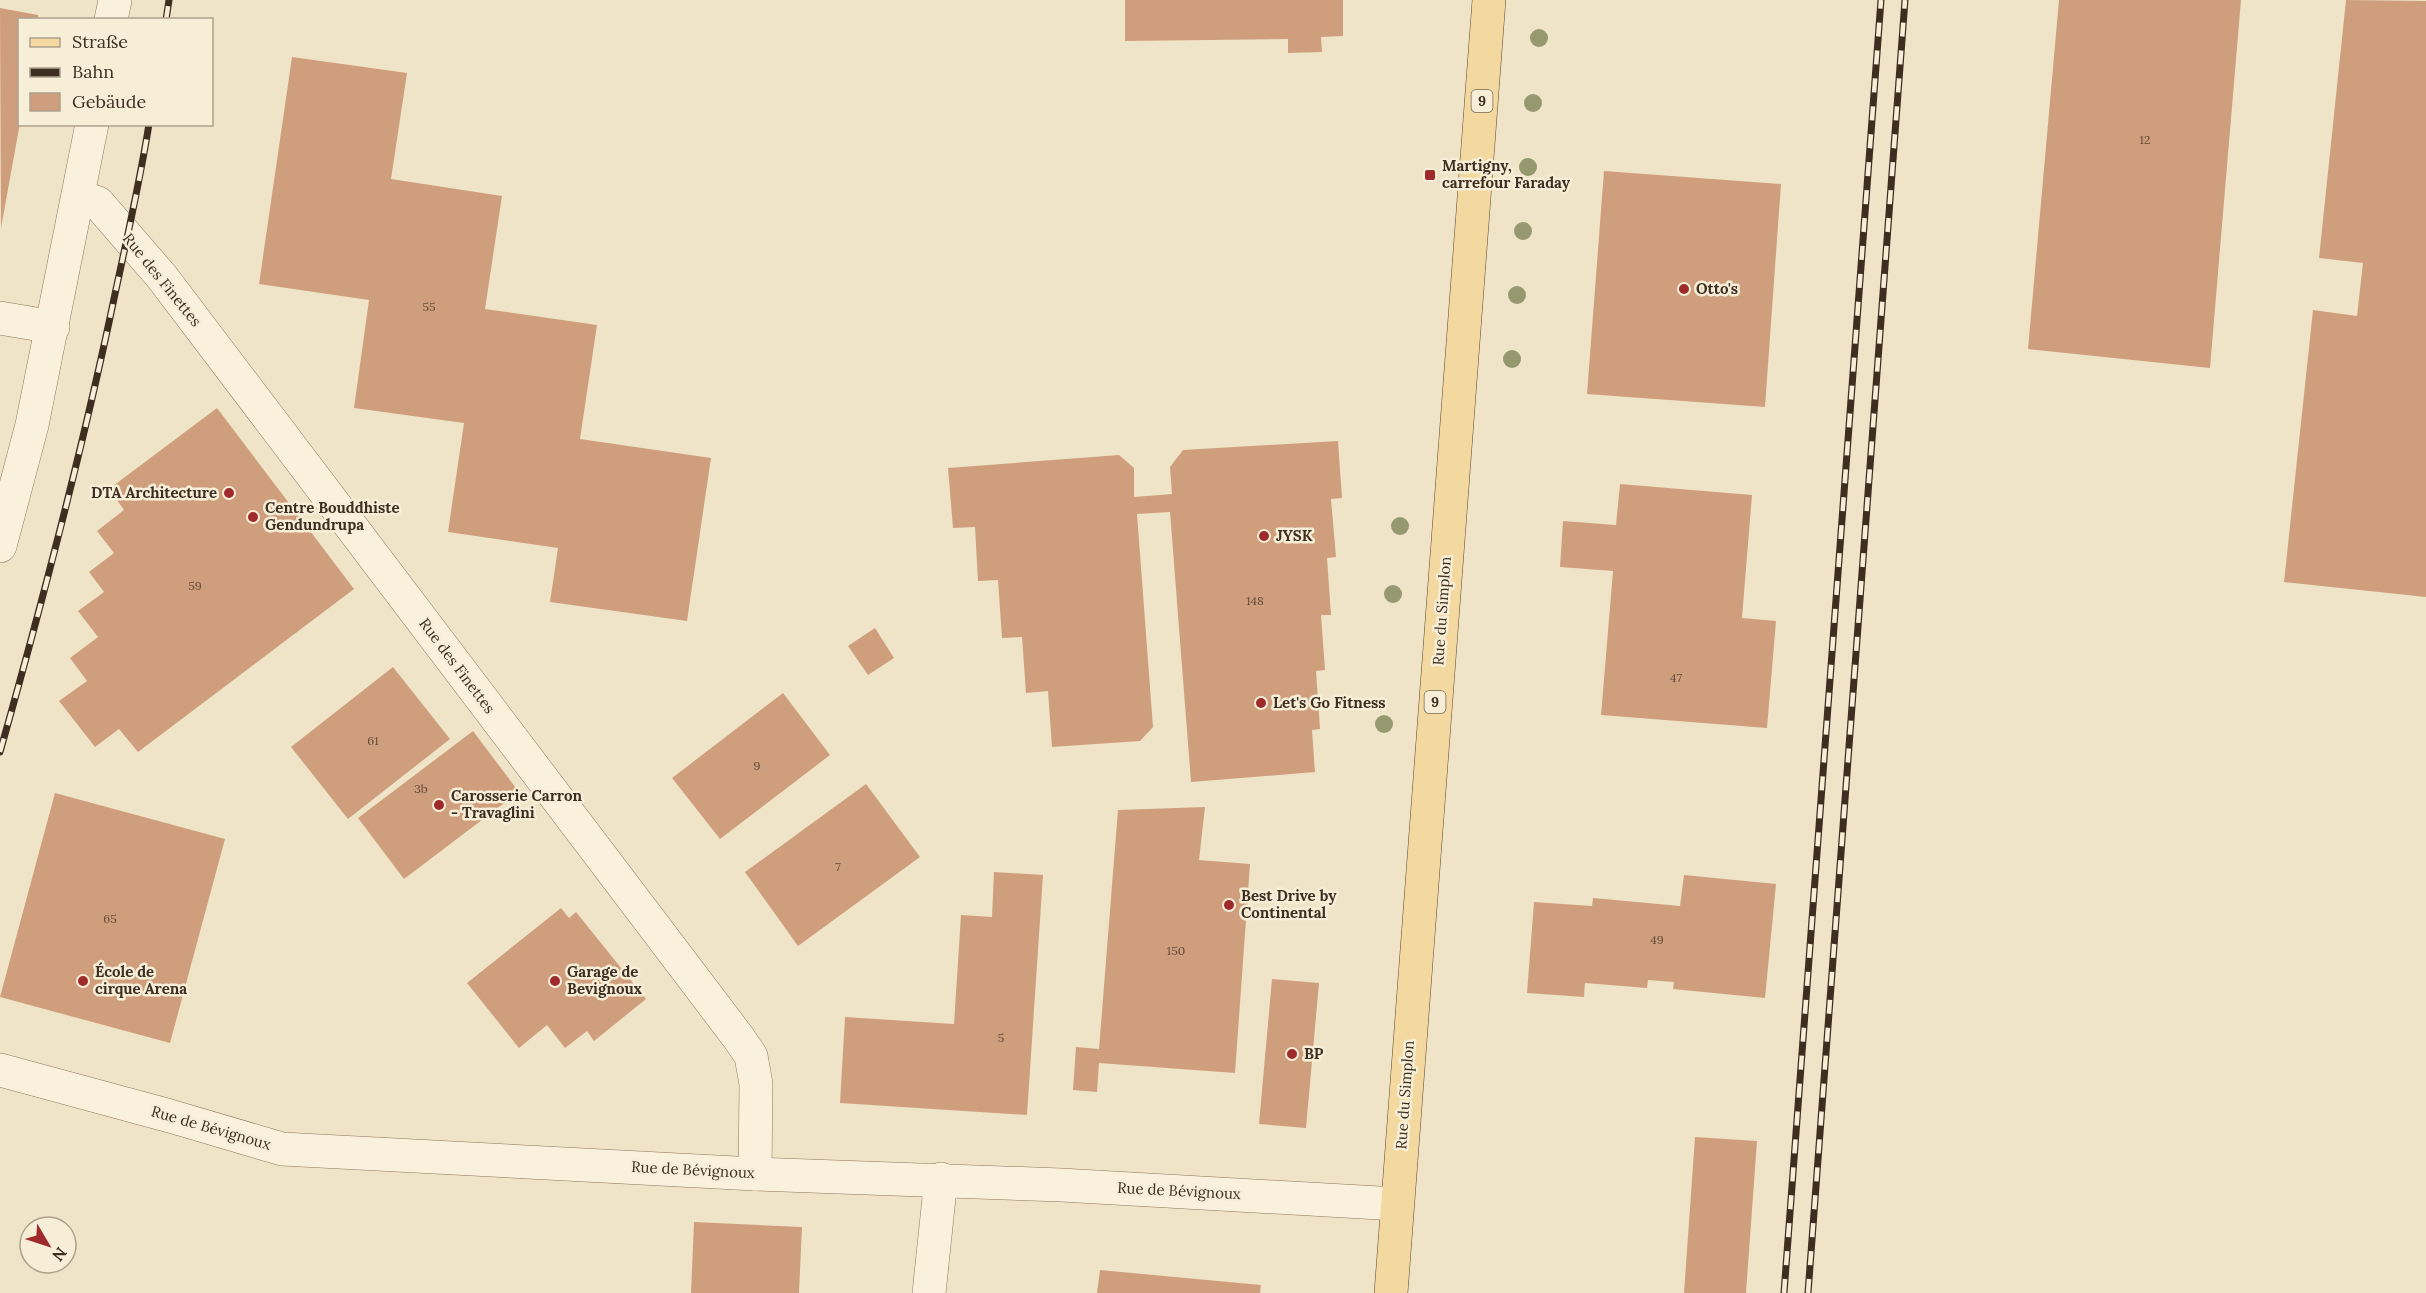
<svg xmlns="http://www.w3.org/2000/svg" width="2426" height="1293" font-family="Lora,serif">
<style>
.building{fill:#cf9f7d}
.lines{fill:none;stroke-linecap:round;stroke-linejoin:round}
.minor-casing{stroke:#8d765c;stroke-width:34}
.major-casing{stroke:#5b4430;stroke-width:34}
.minor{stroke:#faf1dc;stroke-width:33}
.major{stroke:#f3d9a0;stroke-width:33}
.rail-casing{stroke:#3d2e20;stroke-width:7}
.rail{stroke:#f7eed8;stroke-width:4.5;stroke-dasharray:14;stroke-linecap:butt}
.tree{fill:#96986f}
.poi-dot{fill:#9e2a2b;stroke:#f7eed8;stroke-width:2}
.labels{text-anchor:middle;stroke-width:5;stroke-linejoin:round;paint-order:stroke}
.number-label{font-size:12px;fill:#624a37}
.shield{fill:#f7eed8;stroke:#756857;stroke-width:1.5}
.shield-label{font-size:14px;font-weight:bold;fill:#3d2e20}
.poi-label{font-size:15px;font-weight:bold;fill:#3d2e20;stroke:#f7eed8;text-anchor:start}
.street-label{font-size:15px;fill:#3d2e20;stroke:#f7eed8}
</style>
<rect width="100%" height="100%" fill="#f0e4c8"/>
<!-- building -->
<g class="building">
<path d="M1125,0H1343V36L1321,37L1322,52L1288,53V39L1125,41Z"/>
<path d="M2059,0H2241L2210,368L2028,349Z"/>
<path d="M2346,0L2426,1V597L2284,582L2313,310L2357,316L2363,263L2319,258Z"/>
<path d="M0,8L38,15V20H20V123L1,228Z"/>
<path d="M292,57L407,73L391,179L502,196L485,309L597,325L580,439L711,458L687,621L550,602L558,548L448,532L464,423L354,408L369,300L259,284Z"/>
<path d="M1604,171L1781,184L1765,407L1587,394Z"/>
<path d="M217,408L354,589L138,752L119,729L95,747L59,701L87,681L70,658L98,637L78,611L104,592L89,572L114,553L97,531L124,510L109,489Z"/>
<path d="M1338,441L1342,498L1331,499L1336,557L1327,558L1331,615H1321L1325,670L1316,671L1320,729L1312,730L1315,772L1191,782L1170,512L1137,514L1153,727L1140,741L1052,747L1048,691L1026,693L1022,637L1002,638L998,580L978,581L975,527L953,528L948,468L1119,455L1134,468V497L1172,494L1170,467L1183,450Z"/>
<path d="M1620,484L1752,495L1742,618L1776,621L1767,728L1601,715L1613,571L1560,567L1563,521L1616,525Z"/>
<path d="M875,628L894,658L868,675L848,646Z"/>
<path d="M393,667L450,739L348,819L291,747Z"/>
<path d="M783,693L830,755L720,839L672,778Z"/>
<path d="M473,731L519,792L404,879L358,818Z"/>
<path d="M866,784L920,857L798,946L745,872Z"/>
<path d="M55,793L225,839L170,1043L0,997Z"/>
<path d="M1205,807L1199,860L1250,864L1235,1073L1099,1063L1097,1092L1073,1090L1076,1047L1099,1049L1118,810Z"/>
<path d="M994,872L1043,875L1027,1115L840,1103L845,1017L954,1024L961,915L992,917Z"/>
<path d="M1684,875L1776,884L1765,998L1673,989L1674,982L1648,980L1647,988L1585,983L1584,997L1527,993L1534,902L1592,906L1593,898L1680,906Z"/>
<path d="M561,908L569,918L576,912L646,999L594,1041L587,1031L565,1048L547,1025L519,1048L467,983Z"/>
<path d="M1272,979L1319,983L1306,1128L1259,1124Z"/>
<path d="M1695,1137L1757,1141L1746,1293H1684Z"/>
<path d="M694,1222L802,1227L799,1293H691Z"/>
<path d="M1100,1270L1261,1285L1260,1293H1097Z"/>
</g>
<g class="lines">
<!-- minor casing -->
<g class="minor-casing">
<g id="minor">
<path d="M111,20L115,0"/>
<path d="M79,196L98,203L162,277L738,1037L751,1056L756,1084L755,1174"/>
<path d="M0,318L53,327"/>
<path d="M0,546L32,425L92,124"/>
<path d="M0,1070L170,1116L282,1149L755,1174L1061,1185L1397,1204"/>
<path d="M929,1293L941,1179"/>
</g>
</g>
<!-- major casing -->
<g class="major-casing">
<path id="major" d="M1391,1293L1489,0"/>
</g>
<!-- minor -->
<use href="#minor" class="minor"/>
<!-- major -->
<use href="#major" class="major"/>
<!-- rail casing -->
<g class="rail-casing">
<g id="rail">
<path d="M166,20L169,0"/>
<path d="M0,752C43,600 83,448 115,294C127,238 140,181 149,124"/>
<path d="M1784,1293L1881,0"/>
<path d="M1808,1293L1905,0"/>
</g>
</g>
<!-- rail -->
<use href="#rail" class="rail"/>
</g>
<!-- trees -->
<g class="tree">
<circle cx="1539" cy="38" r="9"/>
<circle cx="1533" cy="103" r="9"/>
<circle cx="1528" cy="167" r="9"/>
<circle cx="1523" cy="231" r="9"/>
<circle cx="1517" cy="295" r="9"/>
<circle cx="1512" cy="359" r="9"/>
<circle cx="1400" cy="526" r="9"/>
<circle cx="1393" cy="594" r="9"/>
<circle cx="1384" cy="724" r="9"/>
</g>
<!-- markers -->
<g class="poi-dot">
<rect x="1424" y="169" width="12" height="12" rx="3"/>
<circle cx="1684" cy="289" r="6"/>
<circle cx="229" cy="493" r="6"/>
<circle cx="253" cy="517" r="6"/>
<circle cx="1264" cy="536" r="6"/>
<circle cx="1261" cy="703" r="6"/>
<circle cx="439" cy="805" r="6"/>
<circle cx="1229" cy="905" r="6"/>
<circle cx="83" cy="981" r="6"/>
<circle cx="555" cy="981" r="6"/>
<circle cx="1292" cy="1054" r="6"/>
</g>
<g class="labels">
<!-- number labels -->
<g class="number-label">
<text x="2145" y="144">12</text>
<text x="429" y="311">55</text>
<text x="195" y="590">59</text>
<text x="1255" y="605">148</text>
<text x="1676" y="682">47</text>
<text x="373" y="745">61</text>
<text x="757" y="770">9</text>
<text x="421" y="793">3b</text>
<text x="838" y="871">7</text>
<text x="110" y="923">65</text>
<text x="1657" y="944">49</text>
<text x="1176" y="955">150</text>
<text x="1001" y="1042">5</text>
</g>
<!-- shield labels -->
<g class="shield">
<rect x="1471.5" y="90" width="21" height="22" rx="4.5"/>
<rect x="1424.5" y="691" width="21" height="22" rx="4.5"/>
</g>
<g class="shield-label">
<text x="1482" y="106">9</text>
<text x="1435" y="707">9</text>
</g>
<!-- poi labels -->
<g class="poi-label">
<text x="1442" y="171">Martigny,<tspan x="1442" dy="17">carrefour Faraday</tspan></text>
<text x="1696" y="294">Otto's</text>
<text x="217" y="498" text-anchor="end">DTA Architecture</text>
<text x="265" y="513">Centre Bouddhiste<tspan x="265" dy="17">Gendundrupa</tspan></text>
<text x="1276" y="541">JYSK</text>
<text x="1273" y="708">Let's Go Fitness</text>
<text x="451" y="801">Carosserie Carron<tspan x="451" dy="17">- Travaglini</tspan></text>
<text x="1241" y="901">Best Drive by<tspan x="1241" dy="17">Continental</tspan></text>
<text x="95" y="977">École de<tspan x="95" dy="17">cirque Arena</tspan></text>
<text x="567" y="977">Garage de<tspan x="567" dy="17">Bevignoux</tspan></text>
<text x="1304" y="1059">BP</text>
</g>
<!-- street labels -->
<g class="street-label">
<text transform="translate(162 280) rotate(51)" y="5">Rue des Finettes</text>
<text transform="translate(1442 611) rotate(-86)" y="5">Rue du Simplon</text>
<text transform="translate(457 666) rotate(53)" y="5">Rue des Finettes</text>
<text transform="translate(1405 1095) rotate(-86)" y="5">Rue du Simplon</text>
<text transform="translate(211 1128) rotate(16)" y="5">Rue de Bévignoux</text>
<text transform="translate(693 1170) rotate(3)" y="5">Rue de Bévignoux</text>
<text transform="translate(1179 1191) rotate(3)" y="5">Rue de Bévignoux</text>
</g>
</g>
<!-- legend -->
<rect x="18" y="18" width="195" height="108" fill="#f7eed8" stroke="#ada18e" stroke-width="1.5"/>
<rect x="30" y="38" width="30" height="9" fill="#f3d9a0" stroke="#ada18e" stroke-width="1.5"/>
<text x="72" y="48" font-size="18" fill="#3d2e20">Straße</text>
<rect x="30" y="68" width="30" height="9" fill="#3d2e20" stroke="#ada18e" stroke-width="1.5"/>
<text x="72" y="78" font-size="18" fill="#3d2e20">Bahn</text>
<rect x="30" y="93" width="30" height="18" fill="#cf9f7d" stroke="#ada18e" stroke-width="1.5"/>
<text x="72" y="108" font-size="18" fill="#3d2e20">Gebäude</text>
<!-- north arrow -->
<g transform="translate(48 1245) rotate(129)"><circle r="28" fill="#f7eed8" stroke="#ada18e" stroke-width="1.5"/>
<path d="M0-4.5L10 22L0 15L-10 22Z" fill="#9e2a2b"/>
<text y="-9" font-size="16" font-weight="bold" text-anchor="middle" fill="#3d2e20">N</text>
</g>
</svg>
